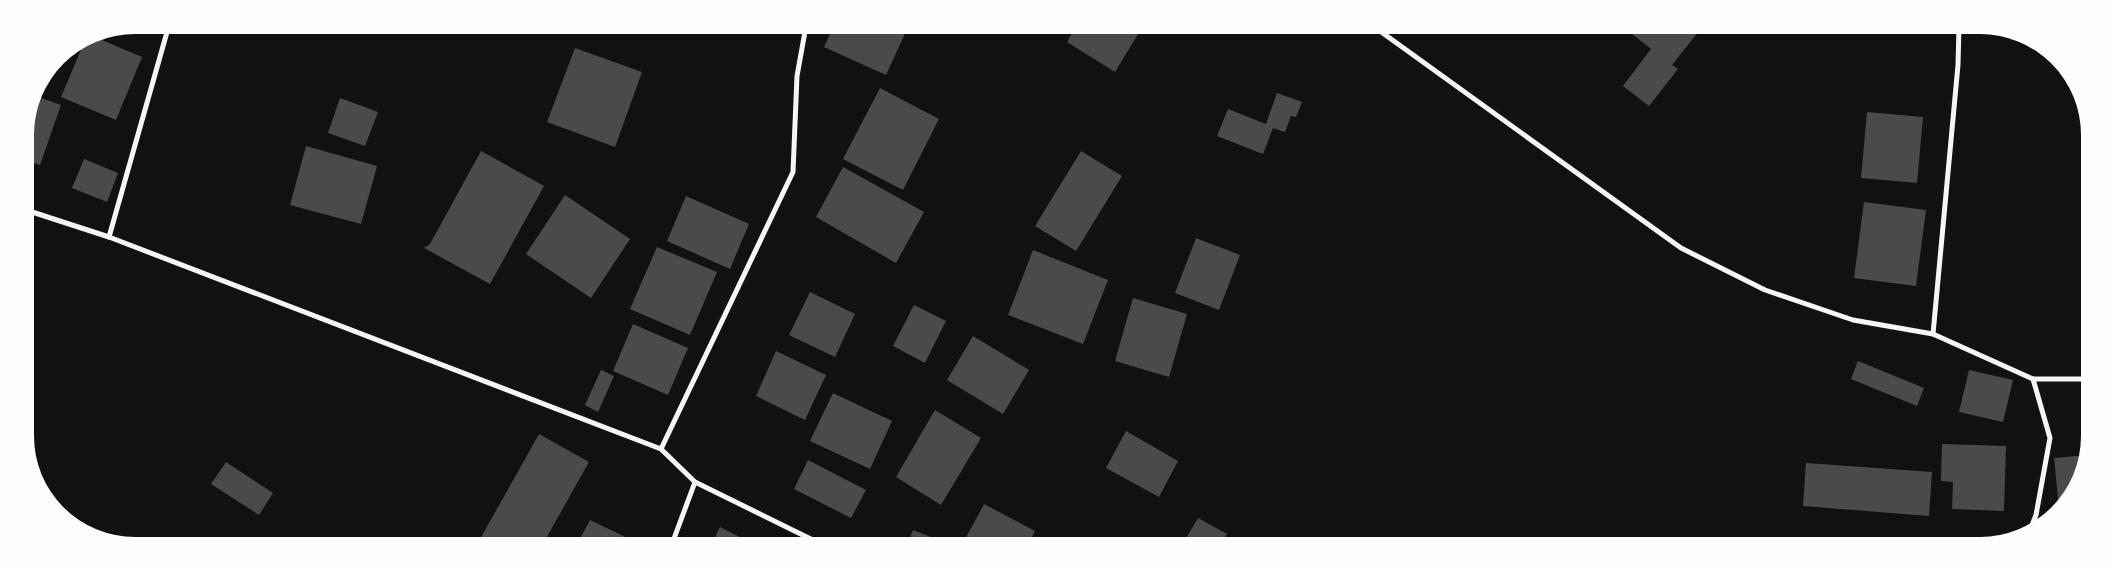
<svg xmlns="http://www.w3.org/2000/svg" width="2115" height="571" font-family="Figtree,sans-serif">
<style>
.building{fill:#4a4a4a}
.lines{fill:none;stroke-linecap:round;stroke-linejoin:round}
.minor{stroke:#f5f5f5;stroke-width:5}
</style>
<rect width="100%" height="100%" fill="#111"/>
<!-- building -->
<g class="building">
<path d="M834,26H905L908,27L886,75L824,47Z"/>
<path d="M1076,26H1143L1115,72L1067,42Z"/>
<path d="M1628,27H1702L1672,65L1678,69L1649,106L1623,86L1651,49L1626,29Z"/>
<path d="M90,35L142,57L116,120L61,97L86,38Z"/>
<path d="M575,48L642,72L615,147L547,122Z"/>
<path d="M880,88L939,119L903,190L843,159Z"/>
<path d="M1277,93L1302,102L1296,117L1291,116L1285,132L1273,128L1263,154L1217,136L1228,109L1266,124Z"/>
<path d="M33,95L61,105L40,165L25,160V128Z"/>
<path d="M340,98L378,112L365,146L328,133Z"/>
<path d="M1867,112L1923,117L1917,183L1861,178Z"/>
<path d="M306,146L377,166L361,224L290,205Z"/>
<path d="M481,151L544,186L490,284L424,248L430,244Z"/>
<path d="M1081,151L1122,176L1076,251L1035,226Z"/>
<path d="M84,159L118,173L107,202L72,188Z"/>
<path d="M843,167L924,212L896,263L816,217Z"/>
<path d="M565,195L630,239L591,298L526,254Z"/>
<path d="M686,196L749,224L730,269L667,241Z"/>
<path d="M1864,202L1926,210L1916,286L1854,278Z"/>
<path d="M1196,238L1240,255L1219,310L1175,293Z"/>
<path d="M657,247L717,272L690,335L630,309Z"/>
<path d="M1033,250L1108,280L1083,344L1008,315Z"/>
<path d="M810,292L855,314L835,357L789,335Z"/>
<path d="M1133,298L1187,314L1169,377L1115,361Z"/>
<path d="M914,305L946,321L925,363L893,346Z"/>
<path d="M633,324L688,348L668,395L613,371Z"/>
<path d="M973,336L1029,370L1003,414L947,380Z"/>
<path d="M776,351L826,375L805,420L756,396Z"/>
<path d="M1858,361L1924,388L1917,406L1851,379Z"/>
<path d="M601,370L614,376L598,412L585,405Z"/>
<path d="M1969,370L2013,380L2003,422L1959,412Z"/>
<path d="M833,393L892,421L870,469L810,441Z"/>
<path d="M935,410L981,438L941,505L896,477Z"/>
<path d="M1126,431L1178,461L1159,497L1106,468Z"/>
<path d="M539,434L589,462L543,544H485L479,541Z"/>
<path d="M1942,444L2006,446L2004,511L1952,509L1953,482L1941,481Z"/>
<path d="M2088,455V458L2059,508L2054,458Z"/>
<path d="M808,460L866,490L851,518L794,489Z"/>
<path d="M226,462L273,493L259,515L211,484Z"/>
<path d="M1806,463L1932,472L1929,516L1803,506Z"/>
<path d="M984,504L1035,531L1028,545H962Z"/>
<path d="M1198,518L1227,534L1221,545H1194L1185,540Z"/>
<path d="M590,520L640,544H577Z"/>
<path d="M720,527L755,545L712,544Z"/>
<path d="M913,530L941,541L940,545H907Z"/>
<path d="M1080,538L1099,544V545H1078Z"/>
</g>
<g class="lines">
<!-- minor -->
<g class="minor">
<path d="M1373,26L1681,248L1765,290L1853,320L1933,334L2033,379H2088"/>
<path d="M26,210L109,237L661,449L695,482L823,545"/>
<path d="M109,237L169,25"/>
<path d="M1933,334L1958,65L1959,27"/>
<path d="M661,449L793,172L797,76L806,26"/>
<path d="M2031,528L2036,515L2050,438L2033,379"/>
<path d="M672,544L695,482"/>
</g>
</g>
<!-- crop -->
<path d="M0 0H2115V571H0ZM135 34H1980A101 101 0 0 1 2081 135V436A101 101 0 0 1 1980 537H135A101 101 0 0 1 34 436V135A101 101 0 0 1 135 34Z" fill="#fefefe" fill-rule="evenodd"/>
</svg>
